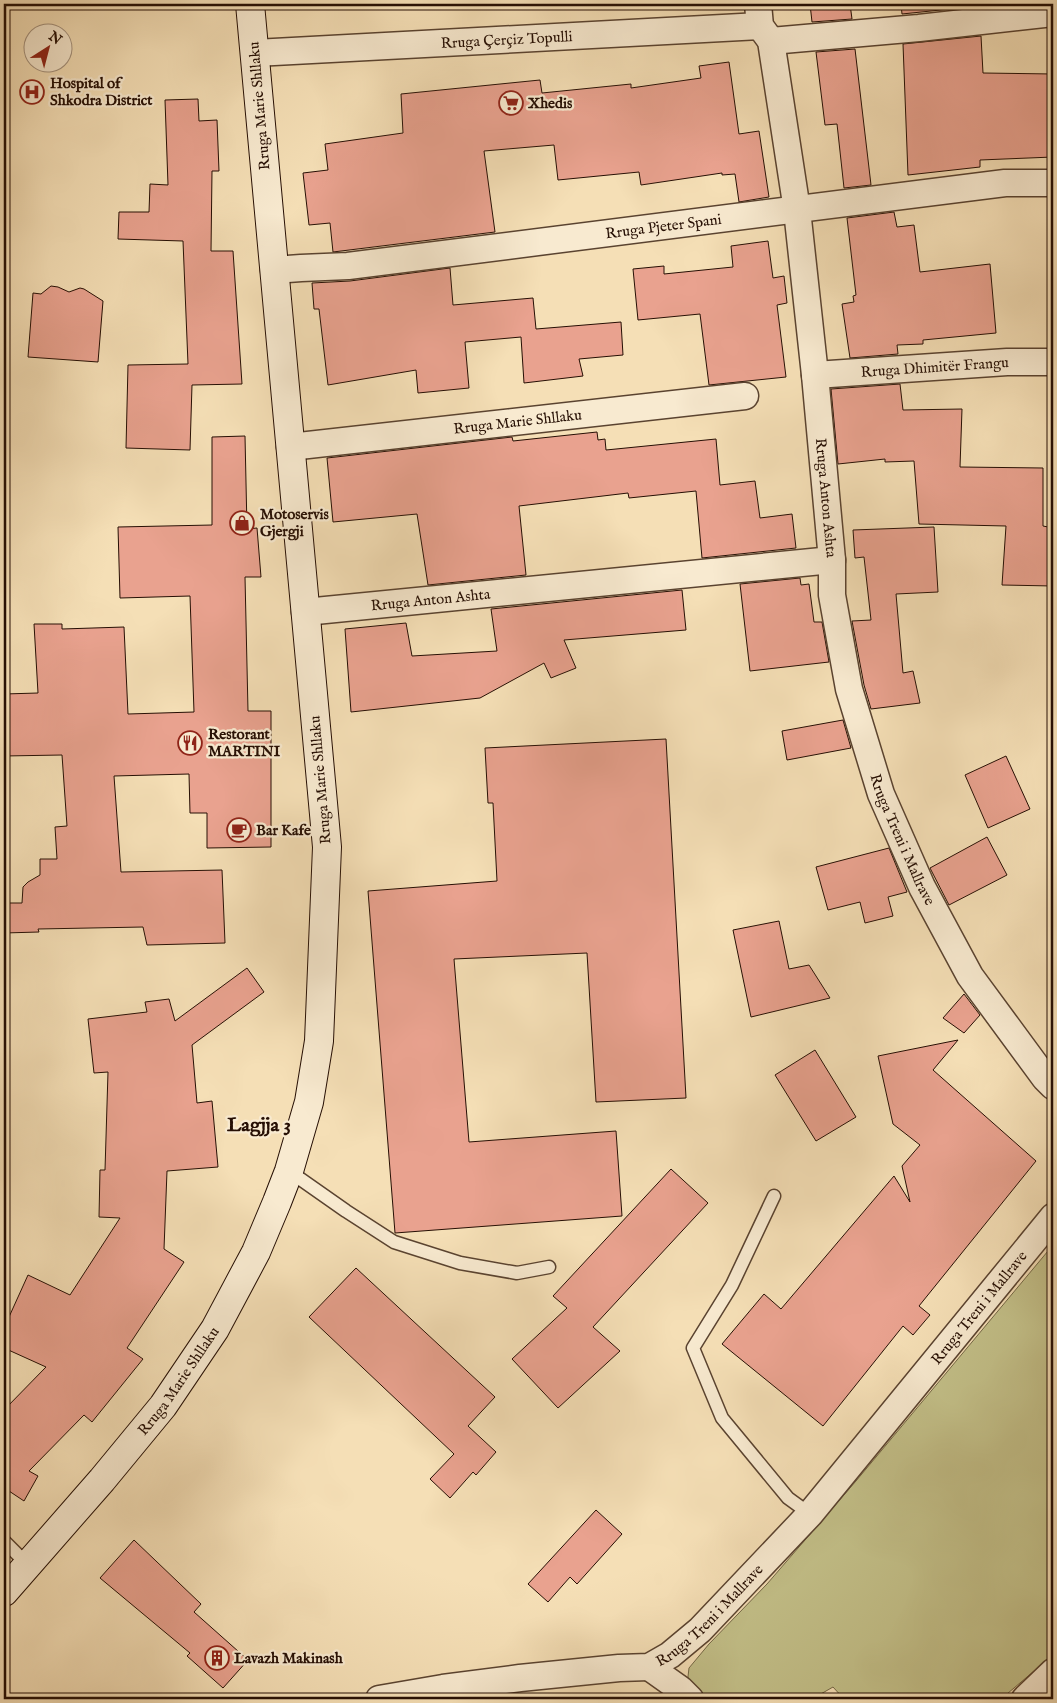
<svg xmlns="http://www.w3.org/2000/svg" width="1057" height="1703" font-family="'IM FELL English',serif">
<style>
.green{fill:#c3c089;stroke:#746846}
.building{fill:#e9a28f;stroke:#260f04}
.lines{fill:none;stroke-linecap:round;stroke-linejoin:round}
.service-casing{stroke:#5a4330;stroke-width:15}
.minor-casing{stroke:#5a4330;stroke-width:29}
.secondary-casing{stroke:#260f04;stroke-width:30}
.service{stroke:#f8ead0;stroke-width:12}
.minor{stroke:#f8ead0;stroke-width:26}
.secondary{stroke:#f8ead0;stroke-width:28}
.labels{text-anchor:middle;stroke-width:4.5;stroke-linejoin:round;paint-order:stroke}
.street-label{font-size:15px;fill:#260f04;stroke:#f8ead0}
.poi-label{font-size:15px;font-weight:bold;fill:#260f04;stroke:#f8ead0;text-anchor:start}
.district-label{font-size:20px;font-weight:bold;fill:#260f04;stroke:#f8ead0}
</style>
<rect width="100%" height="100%" fill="#f5dfb6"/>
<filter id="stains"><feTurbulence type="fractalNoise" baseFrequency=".004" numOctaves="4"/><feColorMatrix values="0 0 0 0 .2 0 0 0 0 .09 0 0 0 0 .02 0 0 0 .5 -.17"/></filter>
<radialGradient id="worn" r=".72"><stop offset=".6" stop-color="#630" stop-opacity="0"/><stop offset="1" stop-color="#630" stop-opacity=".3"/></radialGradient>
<!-- green -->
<path class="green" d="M1053,1245V1655L1001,1699H844L833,1687L812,1699H699L687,1685L689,1668L709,1644L767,1584L856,1481Z"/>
<!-- building -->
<g class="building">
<path d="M810,4H850L852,19L812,22Z"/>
<path d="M901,4H979V6L902,14Z"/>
<path d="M981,36L983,73L1053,74V157L980,160V167L908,175L903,44Z"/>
<path d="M855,49L871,185L844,188L837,124L825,125L816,52Z"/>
<path d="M729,62L739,134L759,131L769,197L739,202L735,174L722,175V173L641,185L639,172L558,180L554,145L484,151L495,232L333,252L330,223L309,225L303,173L328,170L325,144L403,133L401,94L540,80L542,93L631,84V88L701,78L699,66Z"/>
<path d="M198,99L199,121L217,120L219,171H212L211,251H233L242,384L192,385L190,450L126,448L128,365L188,364L183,241L118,239L119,212H149L150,184L168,185L165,100Z"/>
<path d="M894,212L897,227L914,225L920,272L990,264L996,333L923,340V344L897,345L898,354L850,358L842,304L854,302L853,296L856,295L847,218Z"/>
<path d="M768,241L773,278L784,276L787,303L777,305L786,377L709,385L700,314L638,320L633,269L664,266V274L733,267L731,246Z"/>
<path d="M450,268L453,305L533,298L536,329L621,322L623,355L579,359L583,376L524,383L521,337L465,342L469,388L418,393L416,370L328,385L319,309H314L312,283L350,281Z"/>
<path d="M51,286L58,287L69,292L80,288L84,289L103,301L98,362L28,357L33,293L41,294Z"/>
<path d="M900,384L903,410L962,409L960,467L1043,468V526L1053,528V586L1002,585L1006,526L919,524L914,461L885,462V459L838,464L831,389Z"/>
<path d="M597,432L598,440L605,439L606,450L716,439L720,485L755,481L760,518L792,514L796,548L702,558L696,491L629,498L628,493L519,506L526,575L428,585L417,514L333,522L327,458L512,437L513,441Z"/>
<path d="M245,436L247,529L257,528L261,577H245L248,711H271V847L207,848V813H190L189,774L114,776L121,872L222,870L225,943L147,945L143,927L38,929L39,932L4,933V903H22L23,887L28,882L40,875V859H57L55,827L67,826L62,755L4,756V694L38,693L34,624H62V629L124,627L128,714L194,712L190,596L120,598L118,527L212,525V437Z"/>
<path d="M934,527L938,592L896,594L903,673L913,671L920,703L871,709L864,685L852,621L871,620L864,557L855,558L853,530Z"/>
<path d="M800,578L801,585L809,584L814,622H822L829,662L750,671L740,584Z"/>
<path d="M682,590L686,630L564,640L576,668L551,678L544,663L480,698L351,712L345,629L406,623L412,656L497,651L491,609Z"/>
<path d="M843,720L851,748L787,760L782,731Z"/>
<path d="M666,739L686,1098L596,1102L587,953L454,959L469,1142L616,1131L622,1216L395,1233L368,891L497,881L493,803H488L485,748Z"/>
<path d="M1006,756L1030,809L988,828L965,775Z"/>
<path d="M987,837L1007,875L949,905L930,868Z"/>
<path d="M889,848L907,892L888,897L893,916L865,923L860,902L828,910L816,867Z"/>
<path d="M779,921L789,969L809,965L830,998L751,1017L733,930Z"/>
<path d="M247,968L264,992L192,1045L197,1103L212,1101L218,1167L167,1171L164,1249L184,1262L127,1348L143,1359L92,1422L84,1415L29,1471L38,1476L24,1501L9,1491L4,1497V1410L46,1367L4,1348V1328L28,1275L70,1295L120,1218L99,1217L100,1170H105L108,1072L94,1073L88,1019L147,1012L145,1002L169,999L175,1021Z"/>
<path d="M964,994L980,1015L964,1033L943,1018Z"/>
<path d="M958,1040L933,1070L1036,1161L919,1306L930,1315L913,1335L903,1326L823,1426L722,1344L764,1294L781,1309L894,1176L910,1202L902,1166L920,1145L893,1124L878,1056Z"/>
<path d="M815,1050L856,1117L816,1141L775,1075Z"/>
<path d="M671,1169L708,1203L593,1327L620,1351L558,1408L512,1359L567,1308L553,1296Z"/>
<path d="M356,1268L495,1397L468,1426L496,1452L476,1475L473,1472L450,1498L430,1479L454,1454L309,1317Z"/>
<path d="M596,1510L622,1534L577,1584L570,1577L548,1602L528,1584Z"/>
<path d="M134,1540L201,1604L194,1612L248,1660L223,1688L187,1656L190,1653L100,1578Z"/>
</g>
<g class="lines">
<!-- service casing -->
<g class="service-casing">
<g id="service">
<path d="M289,1171L346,1211L394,1242L460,1263L517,1273L549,1267"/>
<path d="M774,1196L732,1285L693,1348L722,1418L788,1498L810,1514"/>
<path d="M4,1541L27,1564"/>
</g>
</g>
<!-- minor casing -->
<g class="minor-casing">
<g id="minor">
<path id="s1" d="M758,4L760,26L771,41L797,210L815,375L832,560V595L849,689L881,794L922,887L970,976L1045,1078L1053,1086"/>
<path d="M771,41L919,28L1053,13"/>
<path id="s2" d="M255,53L760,26"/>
<path id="s3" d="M274,270L301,268L348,266L1005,183H1053"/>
<path id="s4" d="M815,375L1007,362H1053"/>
<path id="s5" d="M290,447L745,396"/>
<path id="s6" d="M305,612L832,560"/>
<path d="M649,1667L680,1689L690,1699"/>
<path id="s7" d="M379,1699L443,1688L520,1678L619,1668L649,1667L670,1655L700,1630L810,1514L1053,1217"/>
<path d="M1025,1699L1053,1672"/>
</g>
</g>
<!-- secondary casing -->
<g class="secondary-casing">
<g id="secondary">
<path id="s8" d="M4,1592L102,1480L163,1406L215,1329L256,1252L277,1202L289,1171L309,1102L319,1041L327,847L250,4"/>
</g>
</g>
<!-- service -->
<use href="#service" class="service"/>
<!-- minor -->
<use href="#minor" class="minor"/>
<!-- secondary -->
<use href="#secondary" class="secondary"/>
</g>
<!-- icons -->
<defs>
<g id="hospital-ring" transform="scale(1.25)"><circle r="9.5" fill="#f8ead0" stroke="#8f2418" stroke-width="1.5"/><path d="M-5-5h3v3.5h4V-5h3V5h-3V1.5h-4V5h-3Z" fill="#8f2418"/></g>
<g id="supermarket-ring" transform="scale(1.25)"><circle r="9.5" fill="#f8ead0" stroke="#8f2418" stroke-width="1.5"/><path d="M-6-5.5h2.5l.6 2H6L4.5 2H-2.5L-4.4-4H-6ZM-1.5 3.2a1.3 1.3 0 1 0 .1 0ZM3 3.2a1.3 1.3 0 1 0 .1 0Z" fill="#8f2418"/></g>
<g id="shop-ring" transform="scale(1.25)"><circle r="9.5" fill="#f8ead0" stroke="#8f2418" stroke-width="1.5"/><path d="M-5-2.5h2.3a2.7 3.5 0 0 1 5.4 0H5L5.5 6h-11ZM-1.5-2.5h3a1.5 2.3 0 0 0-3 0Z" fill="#8f2418"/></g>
<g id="restaurant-ring" transform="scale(1.25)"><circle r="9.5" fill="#f8ead0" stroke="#8f2418" stroke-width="1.5"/><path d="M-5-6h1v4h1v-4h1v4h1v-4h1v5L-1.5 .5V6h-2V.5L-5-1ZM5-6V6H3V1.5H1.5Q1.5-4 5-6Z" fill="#8f2418"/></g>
<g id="cafe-ring" transform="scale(1.25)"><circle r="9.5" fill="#f8ead0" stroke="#8f2418" stroke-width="1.5"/><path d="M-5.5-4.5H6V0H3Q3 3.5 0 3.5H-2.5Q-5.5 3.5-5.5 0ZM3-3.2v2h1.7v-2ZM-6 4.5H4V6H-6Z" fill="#8f2418"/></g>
<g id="building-ring" transform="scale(1.25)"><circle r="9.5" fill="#f8ead0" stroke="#8f2418" stroke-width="1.5"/><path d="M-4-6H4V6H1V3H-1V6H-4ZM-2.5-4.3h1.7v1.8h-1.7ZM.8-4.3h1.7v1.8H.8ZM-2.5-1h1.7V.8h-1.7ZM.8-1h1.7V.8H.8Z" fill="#8f2418"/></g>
</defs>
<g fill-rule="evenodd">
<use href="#hospital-ring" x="32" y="92"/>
<use href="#supermarket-ring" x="511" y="103"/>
<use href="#shop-ring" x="242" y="523"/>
<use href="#restaurant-ring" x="190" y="743"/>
<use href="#cafe-ring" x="239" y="830"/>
<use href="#building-ring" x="217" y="1658"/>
</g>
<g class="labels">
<!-- street labels -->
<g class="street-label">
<text dy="5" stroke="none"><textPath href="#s2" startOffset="252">Rruga Çerçiz Topulli</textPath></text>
<text transform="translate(259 106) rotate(-95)" y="5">Rruga Marie Shllaku</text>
<text dy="5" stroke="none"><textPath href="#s3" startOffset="392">Rruga Pjeter Spani</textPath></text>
<text dy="5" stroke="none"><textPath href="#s4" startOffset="120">Rruga Dhimitër Frangu</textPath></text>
<text dy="5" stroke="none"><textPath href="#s5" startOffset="229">Rruga Marie Shllaku</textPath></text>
<text dy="5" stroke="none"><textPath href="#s1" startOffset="501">Rruga Anton Ashta</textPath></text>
<text dy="5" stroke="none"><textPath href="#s6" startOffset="126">Rruga Anton Ashta</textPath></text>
<text transform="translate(320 780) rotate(-95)" y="5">Rruga Marie Shllaku</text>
<text dy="5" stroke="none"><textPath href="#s1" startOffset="854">Rruga Treni i Mallrave</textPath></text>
<text dy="5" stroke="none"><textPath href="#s7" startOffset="762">Rruga Treni i Mallrave</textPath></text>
<text dy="5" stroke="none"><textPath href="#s8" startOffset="274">Rruga Marie Shllaku</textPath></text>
<text dy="5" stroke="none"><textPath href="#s7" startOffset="352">Rruga Treni i Mallrave</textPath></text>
</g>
<!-- poi labels -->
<g class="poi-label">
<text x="50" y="88">Hospital of<tspan x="50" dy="17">Shkodra District</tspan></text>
<text x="528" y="108">Xhedis</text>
<text x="260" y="519">Motoservis<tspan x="260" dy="17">Gjergji</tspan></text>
<text x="208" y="739">Restorant<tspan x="208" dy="17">MARTINI</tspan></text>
<text x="256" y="835">Bar Kafe</text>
<text x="234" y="1663">Lavazh Makinash</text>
</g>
<!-- district labels -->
<g class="district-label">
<text x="259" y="1131">Lagjja 3</text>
</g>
</g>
<!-- margin -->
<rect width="1057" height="1703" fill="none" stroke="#f5dfb6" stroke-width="20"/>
<rect x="5" y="5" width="1047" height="1693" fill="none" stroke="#260f04" stroke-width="2.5"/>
<rect x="10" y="10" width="1037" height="1683" fill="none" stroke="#260f04"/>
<!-- north arrow -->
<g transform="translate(48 48) rotate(36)"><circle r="24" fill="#f8ead0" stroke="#a4927e"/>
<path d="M0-4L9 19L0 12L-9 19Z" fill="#8f2418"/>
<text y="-8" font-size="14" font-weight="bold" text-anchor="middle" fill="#260f04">N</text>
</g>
<rect width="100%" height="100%" filter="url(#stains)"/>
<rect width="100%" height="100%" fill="url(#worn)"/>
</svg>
